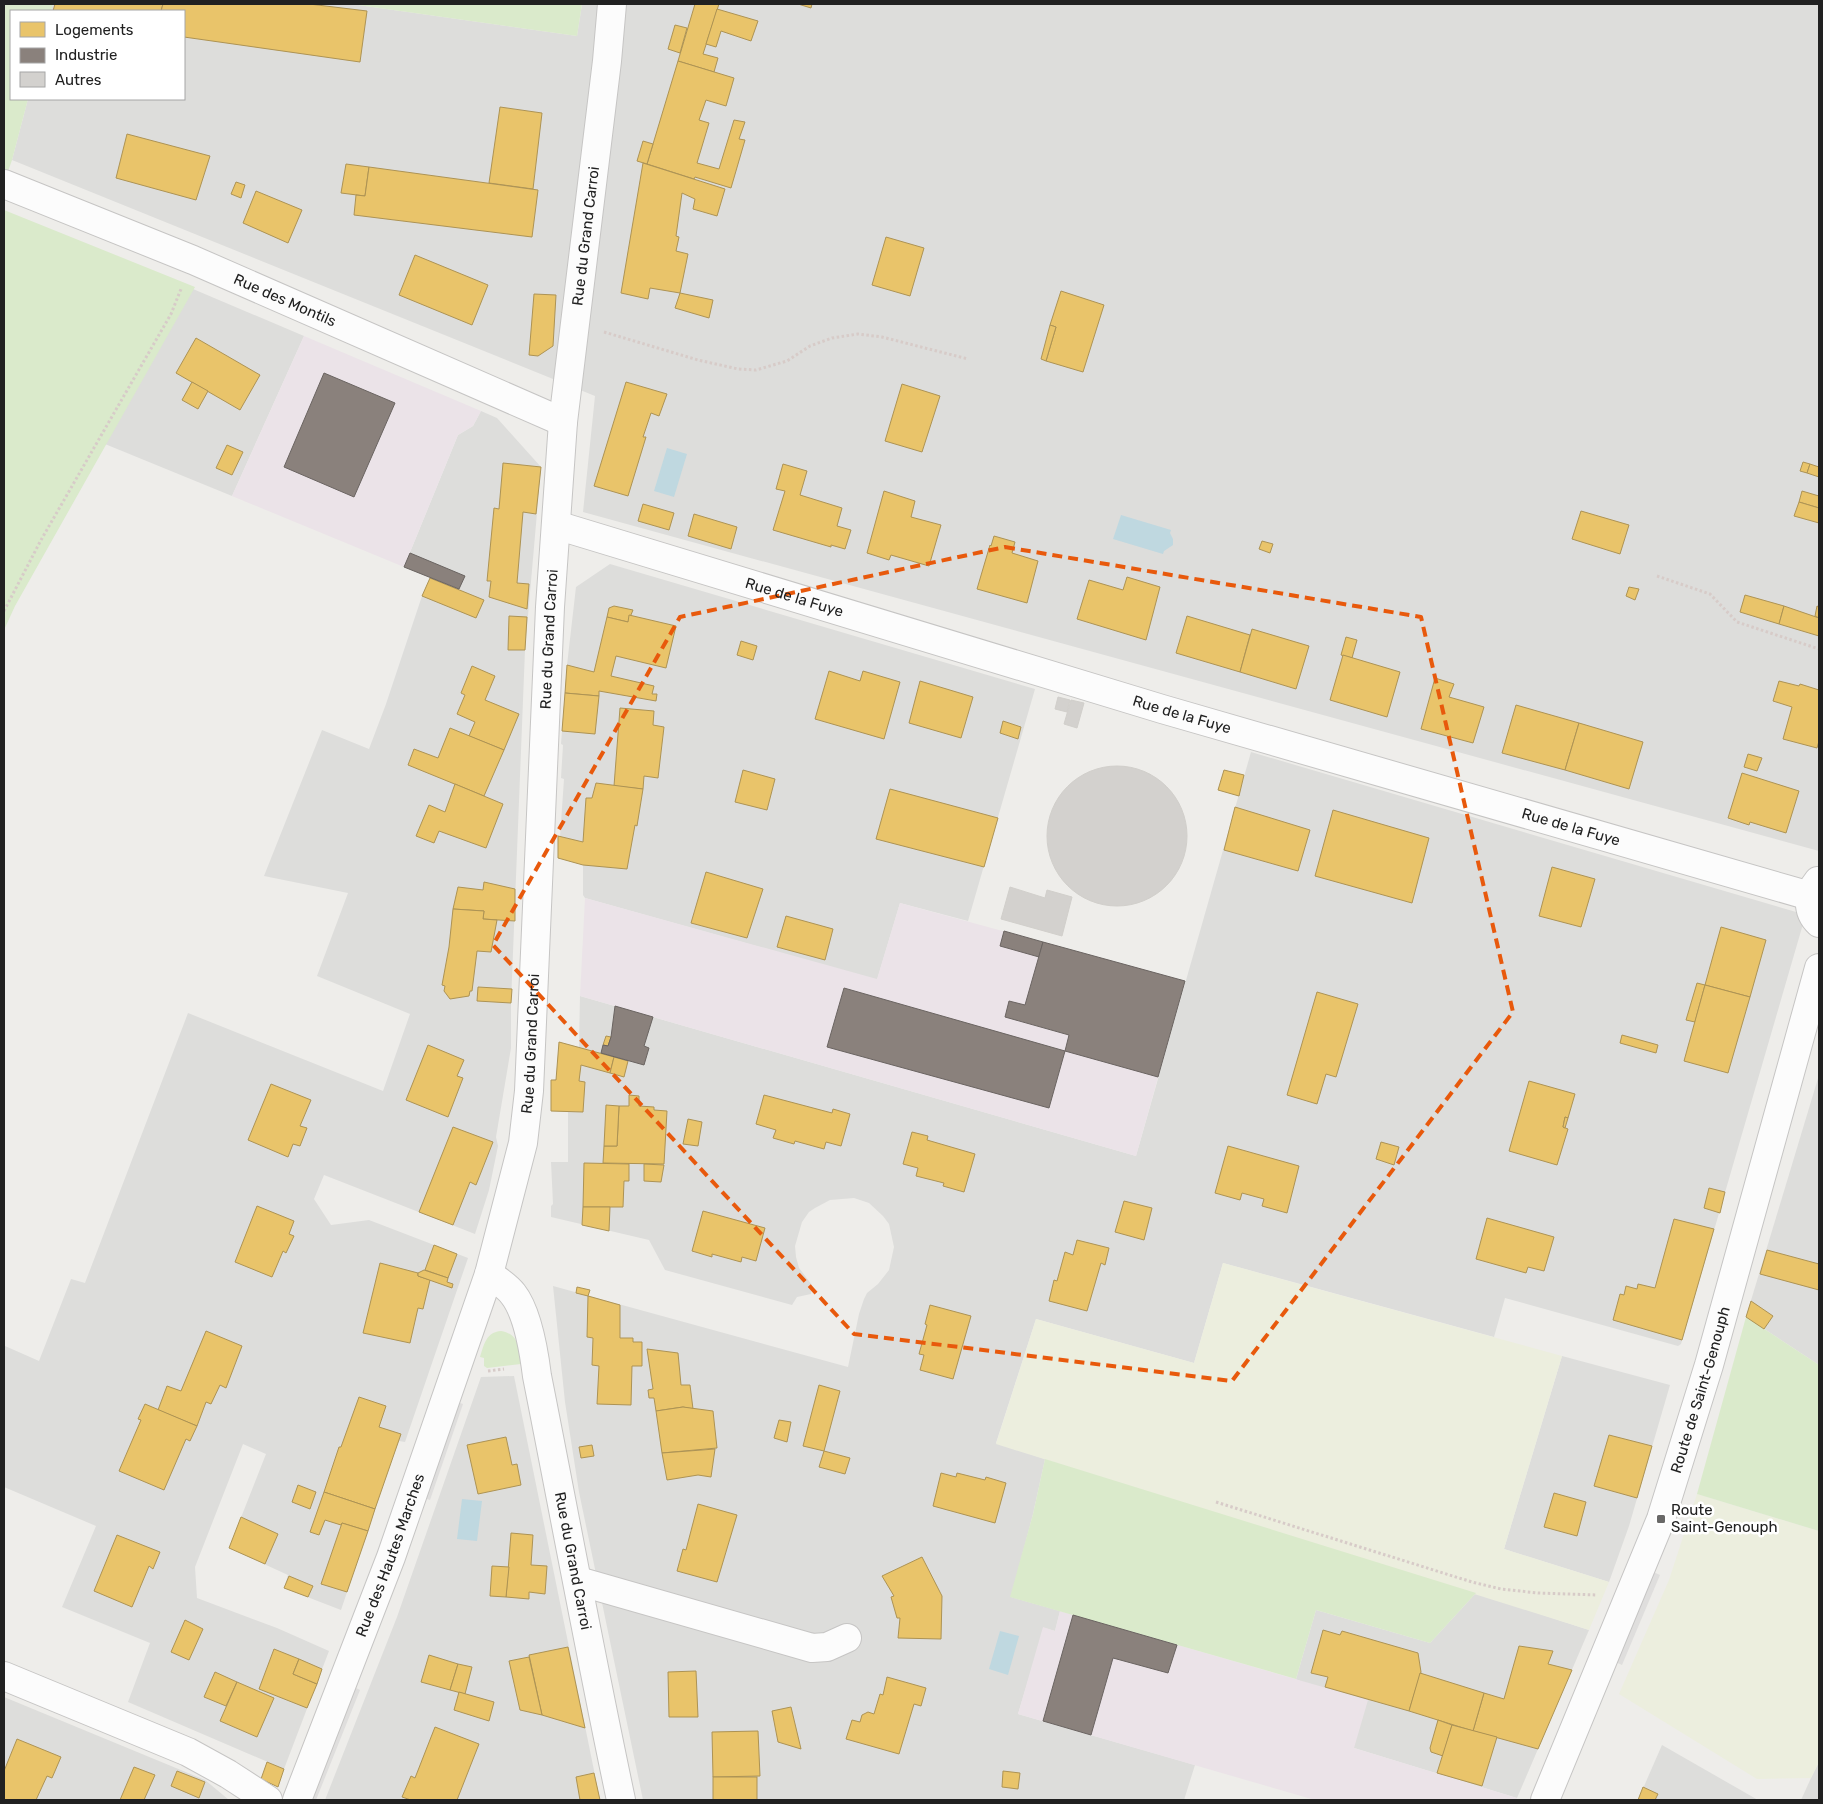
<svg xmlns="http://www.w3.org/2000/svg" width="1823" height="1804" font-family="Rubik,sans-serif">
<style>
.residential{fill:#dddddb}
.industrial{fill:#ebe3e8}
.farmland{fill:#eceede}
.grass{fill:#daeacb}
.parking{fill:#dfdedd}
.water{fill:#bfd8e0}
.homes{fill:#e9c46a;stroke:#ad9354}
.industry{fill:#8a817c;stroke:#6a6461}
.building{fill:#d3d1ce;stroke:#d1cfcb}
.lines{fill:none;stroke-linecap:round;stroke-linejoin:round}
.minor-casing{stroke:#c6c5c4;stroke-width:30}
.path{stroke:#d7cbc8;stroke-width:3;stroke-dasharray:2.5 2.5;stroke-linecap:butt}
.minor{stroke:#fcfcfc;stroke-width:28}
.marked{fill:none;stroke:#e8590c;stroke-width:4;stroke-dasharray:10 6;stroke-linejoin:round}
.poi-dot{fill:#696867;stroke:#fff;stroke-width:2}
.labels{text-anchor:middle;stroke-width:5;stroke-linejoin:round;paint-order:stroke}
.street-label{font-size:15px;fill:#212121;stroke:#fff}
.poi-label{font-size:15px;fill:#212121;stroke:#fff;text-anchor:start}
</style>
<rect width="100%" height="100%" fill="#eeedea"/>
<!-- residential -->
<g class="residential">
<path d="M53,4H351L577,36L582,4H1819V851L583,512L595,396L12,160L28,99H184V11H51Z"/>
<path d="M193,289L304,336L232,496L105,444Z"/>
<path d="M481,411L497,418L541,467L525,650L511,1003V1048L496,1137L498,1146L489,1190L475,1234L324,1175L314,1199L331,1225L369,1220L468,1258L405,1442L399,1441L391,1462L341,1610L284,1588L288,1575L229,1548L266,1454L243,1444L195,1567L197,1598L277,1628L329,1651L284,1769L128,1702L150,1643L62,1607L96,1526L4,1487V1351L5,1346L39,1361L71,1279L85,1283L188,1013L383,1091L410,1014L317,976L348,893L264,876L322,730L369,749L386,704L422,596L430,578L404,567L458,435L473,426Z"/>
<path d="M610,564L1035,689L968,921L900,903L877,980L585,898L583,895V865L558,858V836L560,837L564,779L561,778L563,745L561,744L567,665L576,587Z"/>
<path d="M1251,752L1796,912L1803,924L1681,1344L1678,1346L1505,1298L1494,1337L1223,1263L1194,1363L1036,1319L996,1443L1045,1459L1033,1514L1011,1597L1060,1611L1055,1631L1044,1628L1018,1714L1195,1765L1184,1800H643L579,1492L565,1402L553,1286L848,1367L859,1314L864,1299L867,1293L878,1284L889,1270L894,1247L889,1224L883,1216L869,1203L854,1198L830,1200L815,1208L809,1212L802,1222L795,1246L796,1257L799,1268L812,1285L811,1294L797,1297L792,1305L665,1270L649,1240L551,1217V1206L553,1204L551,1162H568V1112L551,1111V1080L556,1079L559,1042L579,1047L580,996L1136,1156Z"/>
<path d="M1819,1075V1365L1746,1317Z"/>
<path d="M1562,1356L1670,1385L1629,1526L1609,1582L1504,1549Z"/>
<path d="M514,1376L600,1800H325L397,1617L481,1377Z"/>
<path d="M1476,1593L1589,1630L1517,1798L1354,1748L1296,1679L1316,1610L1430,1643Z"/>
<path d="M4,1697L205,1780L229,1800H4Z"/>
<path d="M1662,1745L1758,1800H1638Z"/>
<path d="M1819,1762V1800H1801L1811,1778Z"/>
</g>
<!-- industrial -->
<g class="industrial">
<path d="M304,336L481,411L473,426L458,435L404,567L232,496Z"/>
<path d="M585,898L877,979L900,903L1185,981L1136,1156L580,996Z"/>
<path d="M1060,1611L1368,1700L1354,1748L1517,1798L1516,1800H1315L1018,1714L1043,1627L1055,1631Z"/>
</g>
<!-- farmland -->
<g class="farmland">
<path d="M1223,1263L1562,1356L1504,1549L1609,1582L1589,1630L996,1444L1036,1319L1194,1363Z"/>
<path d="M1697,1494L1819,1531V1762L1811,1778L1757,1779L1619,1694L1669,1580Z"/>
</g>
<!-- grass -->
<g class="grass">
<path d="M4,4H53L51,11H11V99H28L12,160L4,183Z"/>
<path d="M351,4H582L577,36Z"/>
<path d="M4,210L195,287L15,606L4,630Z"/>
<path d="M1746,1317L1819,1365V1531L1697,1494Z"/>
<path d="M501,1331C519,1334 519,1348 521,1364L487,1368L484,1366V1358L480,1357C484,1345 486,1332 501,1331Z"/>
<path d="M1045,1459L1476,1593L1430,1643L1316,1610L1296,1679L1010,1597L1033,1514Z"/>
</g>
<!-- parking -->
<g class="parking">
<path d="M454,1401L463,1404L430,1500L421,1497Z"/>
<path d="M1649,1570L1660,1575L1622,1665L1611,1660Z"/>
<path d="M352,1686L360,1690L316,1800H307Z"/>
</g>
<!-- water -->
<g class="water">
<path d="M667,448L687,454L674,497L654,491Z"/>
<path d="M1121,515L1171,530L1170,533L1173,539V545L1164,551L1163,554L1113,539Z"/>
<path d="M462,1499L482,1501L477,1541L457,1539Z"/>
<path d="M1000,1631L1019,1636L1008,1675L989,1669Z"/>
</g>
<!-- homes -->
<g class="homes">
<path d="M55,4H163L161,11H53Z"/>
<path d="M163,4H309L367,11L360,62L184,37V11H161Z"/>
<path d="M695,4H719L703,54L718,58L714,72L678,61Z"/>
<path d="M798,4H812L811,8Z"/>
<path d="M717,9L758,21L751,41L721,31L716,47L706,44Z"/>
<path d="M675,25L687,28L680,53L668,49Z"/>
<path d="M678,61L734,78L726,106L706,100L699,120L709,123L697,163L719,169L734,120L745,122L739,139L745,140L731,188L695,177L694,179L647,164Z"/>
<path d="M500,107L542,113L533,189L489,183Z"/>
<path d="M127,134L210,156L196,200L116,178Z"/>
<path d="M643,141L653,144L647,164L637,161Z"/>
<path d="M643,163L725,189L717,216L693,209L695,199L682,193L676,236L679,237L676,251L688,254L680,293L650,288L648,299L621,293Z"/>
<path d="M346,164L369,167L365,196L341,193Z"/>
<path d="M369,167L538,190L532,237L354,215L356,195L365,196Z"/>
<path d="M236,182L245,185L241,198L231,194Z"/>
<path d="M256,191L302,210L288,243L243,223Z"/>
<path d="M886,237L924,248L910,296L872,285Z"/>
<path d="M415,255L488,285L472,325L399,295Z"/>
<path d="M1061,291L1104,305L1083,372L1046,361L1056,327L1050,325Z"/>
<path d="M680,293L713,300L709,318L675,308Z"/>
<path d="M534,294L556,295L553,346L538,356L529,355Z"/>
<path d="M1050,325L1056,327L1046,361L1041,359Z"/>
<path d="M196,338L260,375L240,410L176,373Z"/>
<path d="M192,382L208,391L198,409L182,400Z"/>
<path d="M626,382L667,394L659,416L651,413L643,437H646L628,496L594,486Z"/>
<path d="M902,384L940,396L922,452L885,441Z"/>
<path d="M227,445L243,452L232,475L216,468Z"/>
<path d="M1803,462L1810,464L1807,473L1800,471Z"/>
<path d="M503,463L541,467L536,514L523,512L517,583L529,584L527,609L489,597L491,581H487L494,508L499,509Z"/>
<path d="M783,464L807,471L800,495L842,508L837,526L851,530L845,549L831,545V547L773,530L785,491L776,489Z"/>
<path d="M1810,464L1819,467V477L1807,473Z"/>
<path d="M884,491L915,501L911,517L941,525L929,566L891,555L889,560L867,553Z"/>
<path d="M1802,491L1819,496V508L1799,502Z"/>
<path d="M1799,502L1819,508V523L1794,516Z"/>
<path d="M643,504L674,513L669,530L638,521Z"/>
<path d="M1581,511L1629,525L1620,554L1572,539Z"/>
<path d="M694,514L737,527L731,549L688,536Z"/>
<path d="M994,536L1015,542L1012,553L1038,561L1027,603L977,589L990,545L991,546Z"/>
<path d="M1262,541L1273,544L1270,553L1259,549Z"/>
<path d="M1127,577L1160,587L1146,640L1077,619L1089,580L1123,590Z"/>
<path d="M430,578L484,600L476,618L422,596Z"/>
<path d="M1629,587L1639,589L1635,600L1626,596Z"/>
<path d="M1745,595L1784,606L1779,624L1740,612Z"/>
<path d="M614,606L633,610L628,622L607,617L609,608Z"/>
<path d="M1784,606L1819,618V636L1779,624Z"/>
<path d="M1817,606L1819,607V618L1815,616Z"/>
<path d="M629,615L676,626L666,668L616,656L611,676L654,686L652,694H657L656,701L599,691V696L565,693L567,665L594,672L607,617L628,622Z"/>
<path d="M509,616L527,617L525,650H508Z"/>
<path d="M1187,616L1250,635L1240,672L1176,653Z"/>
<path d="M1252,629L1309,646L1296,689L1240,672Z"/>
<path d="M1346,637L1357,640L1352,658L1341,655Z"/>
<path d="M741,641L757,646L753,660L737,655Z"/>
<path d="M1343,655L1400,672L1387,717L1330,700Z"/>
<path d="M472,666L495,676L485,700L519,714L504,750L469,736L475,722L457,714L465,695L461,693Z"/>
<path d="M829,671L860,681L863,671L900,682L884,739L815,719Z"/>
<path d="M1435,678L1454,684L1449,697L1484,707L1473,743L1421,729Z"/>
<path d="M920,681L973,697L961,738L909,723Z"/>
<path d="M1779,681L1799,686L1800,684L1819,690V741L1817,748L1783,739L1792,707L1773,701Z"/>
<path d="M565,693L599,696L595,734L562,731Z"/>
<path d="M1516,705L1579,723L1565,770L1502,753Z"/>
<path d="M620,708L654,711L653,725L664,727L658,778L644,776L643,789L614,786Z"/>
<path d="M1003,721L1021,727L1018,739L1000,733Z"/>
<path d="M1579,723L1643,742L1629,789L1565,770Z"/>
<path d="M450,728L504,750L484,796L408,765L414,749L438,758Z"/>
<path d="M1748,754L1762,758L1757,771L1744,767Z"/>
<path d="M743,770L775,779L767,810L735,802Z"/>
<path d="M1224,770L1244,775L1239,796L1218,790Z"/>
<path d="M1742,773L1799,791L1786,833L1750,822L1749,825L1728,818Z"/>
<path d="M596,783L643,789L637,826L635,825L627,869L583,865L558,858V836L583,842L586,798H592Z"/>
<path d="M455,784L503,804L486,848L439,831L434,843L416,836L429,805L445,812Z"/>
<path d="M890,789L998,818L984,867L876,839Z"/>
<path d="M1235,807L1310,830L1298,871L1224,850Z"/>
<path d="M1333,810L1429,838L1412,903L1315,876Z"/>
<path d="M1552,867L1595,879L1581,927L1539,916Z"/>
<path d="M706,872L763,889L747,938L691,923Z"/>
<path d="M484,882L515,889V921L483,919L484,911L453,909L458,887L483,890Z"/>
<path d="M453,909L484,911L483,919L497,920L491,952L477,951L472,991H470L469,996L450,999L444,991L445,986L442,985L449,947Z"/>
<path d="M786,916L833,929L825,960L777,947Z"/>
<path d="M1721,927L1766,940L1750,997L1705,985Z"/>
<path d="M1697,983L1705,985L1695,1022L1686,1020Z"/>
<path d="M1705,985L1750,997L1728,1073L1684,1061Z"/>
<path d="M478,987L512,989L511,1003L477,1001Z"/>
<path d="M1317,992L1358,1004L1336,1077L1326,1074L1317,1104L1287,1095Z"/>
<path d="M1622,1035L1658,1045L1656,1053L1620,1043Z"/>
<path d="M606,1036L611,1037L608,1046L603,1045Z"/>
<path d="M559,1042L614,1057L610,1073L581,1065L579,1081L585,1082L583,1112L551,1111V1080H556Z"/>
<path d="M428,1045L464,1060L457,1076L463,1078L448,1117L406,1100Z"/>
<path d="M614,1057L628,1061L624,1077L610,1073Z"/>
<path d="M1529,1081L1575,1094L1568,1118L1565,1117L1563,1127L1568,1129L1557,1165L1509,1151Z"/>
<path d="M271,1084L311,1100L300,1126L307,1128L300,1146L293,1144L288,1157L248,1140Z"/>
<path d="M629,1095L639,1096V1106L654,1107V1110L667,1111L664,1164L603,1163L604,1146H617L619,1106H629Z"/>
<path d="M764,1095L832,1113L833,1109L850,1114L841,1146L826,1142L824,1149L795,1141L794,1144L773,1138L776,1130L756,1124Z"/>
<path d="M606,1105L619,1106L617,1146H604Z"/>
<path d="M1565,1117L1568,1118L1565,1128L1563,1127Z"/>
<path d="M688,1119L702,1122L698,1146L683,1144Z"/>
<path d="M453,1127L493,1142L476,1185L470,1182L453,1225L419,1212Z"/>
<path d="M912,1132L928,1136L927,1140L975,1154L964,1192L943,1186L944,1183L916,1176L918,1168L903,1164Z"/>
<path d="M1381,1142L1399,1147L1394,1165L1376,1159Z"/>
<path d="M1228,1146L1299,1166L1287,1213L1262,1206L1264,1199L1242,1193L1240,1200L1215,1193Z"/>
<path d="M584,1163L629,1164V1181H624L623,1207H583Z"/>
<path d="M644,1164L664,1165L661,1182L644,1181Z"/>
<path d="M1709,1188L1725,1192L1720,1213L1704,1208Z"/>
<path d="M1124,1201L1152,1208L1144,1240L1115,1232Z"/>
<path d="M257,1206L294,1221L289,1234L294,1236L286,1253L283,1251L272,1277L235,1262Z"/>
<path d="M583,1207H610L609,1231L582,1225Z"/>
<path d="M703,1211L765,1228L756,1261L742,1257L741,1262L712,1254V1257L692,1251Z"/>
<path d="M1487,1218L1554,1237L1544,1271L1528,1267L1526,1273L1476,1259Z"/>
<path d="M1674,1219L1714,1229L1682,1340L1613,1320L1620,1294L1624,1295L1626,1286L1637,1289L1638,1284L1655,1288Z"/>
<path d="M1077,1240L1109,1248L1105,1265L1101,1263L1087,1311L1049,1301L1054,1280L1057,1281L1065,1252L1073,1255Z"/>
<path d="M434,1245L457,1254L448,1278L425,1270Z"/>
<path d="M1767,1250L1819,1264V1290L1760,1274Z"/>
<path d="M380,1263L418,1273V1276L430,1280L423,1309L418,1308L410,1343L363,1333Z"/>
<path d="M424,1270L448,1278L447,1282L453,1284L452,1288L418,1276V1273Z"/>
<path d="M577,1287L590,1290L588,1296L576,1293Z"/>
<path d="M588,1296L620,1305V1338H633V1342H642V1366H632L631,1405L597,1404L599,1366L592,1365L593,1338L587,1337Z"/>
<path d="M1751,1301L1773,1316L1764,1329L1746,1317Z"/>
<path d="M930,1305L971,1316L953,1379L920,1370L924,1355L919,1354L927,1325L925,1324Z"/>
<path d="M206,1331L242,1346L226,1388L220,1385L211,1404L206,1402L197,1426L158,1410L167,1386L181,1391Z"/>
<path d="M647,1349L678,1353L681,1385H690L693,1409L683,1407L656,1411L654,1398H649L648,1390L653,1389Z"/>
<path d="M819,1385L840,1391L824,1451L803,1446Z"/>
<path d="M359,1397L386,1406L379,1427L401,1434L375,1509L324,1492L339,1447H341Z"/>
<path d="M145,1404L197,1426L190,1441L186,1439L164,1490L119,1471L141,1420L138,1419Z"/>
<path d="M683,1407L713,1411L717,1448L662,1453L656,1411Z"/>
<path d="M779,1420L791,1422L787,1442L774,1438Z"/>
<path d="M1609,1435L1652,1446L1637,1498L1594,1486Z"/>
<path d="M506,1437L512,1465L517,1464L521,1485L478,1494L467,1445Z"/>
<path d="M592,1445L594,1456L581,1458L579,1447Z"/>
<path d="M715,1449L711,1477L698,1475L667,1480L662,1453Z"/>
<path d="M824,1451L850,1458L845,1474L819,1467Z"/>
<path d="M941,1473L956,1477L957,1473L985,1480L986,1477L1006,1483L995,1523L933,1506Z"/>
<path d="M298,1485L316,1492L310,1509L292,1502Z"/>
<path d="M324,1492L375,1509L368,1531L342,1523L341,1525L325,1520L319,1535L310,1532Z"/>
<path d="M1554,1493L1586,1502L1577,1536L1544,1527Z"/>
<path d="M698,1504L737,1515L717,1582L677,1571L683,1549L686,1550Z"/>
<path d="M241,1517L278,1534L265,1564L229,1548Z"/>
<path d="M342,1523L368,1531L347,1592L321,1584Z"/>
<path d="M511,1533L533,1535L531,1565L547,1566L545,1594L529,1592V1599L506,1597Z"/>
<path d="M117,1535L160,1552L153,1569L149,1566L132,1607L94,1591Z"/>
<path d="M922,1557L942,1596L941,1639L898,1638L900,1618H897L891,1597L894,1596L882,1576Z"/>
<path d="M492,1566L509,1567L506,1597L490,1596Z"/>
<path d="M289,1576L313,1586L308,1597L284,1588Z"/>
<path d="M185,1620L203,1629L189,1660L171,1652Z"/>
<path d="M1323,1630L1340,1635L1342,1631L1418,1653L1421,1672L1409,1711L1325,1687L1328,1677L1311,1673Z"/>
<path d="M1519,1646L1553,1651L1548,1664L1572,1670L1538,1749L1473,1731L1484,1693L1504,1699Z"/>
<path d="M568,1647L585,1728L542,1715L529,1655Z"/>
<path d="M274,1649L299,1659L293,1674L317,1684L307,1708L259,1689Z"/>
<path d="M429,1655L458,1664L450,1690L421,1682Z"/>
<path d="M529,1657L542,1715L520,1710L509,1661Z"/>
<path d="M299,1659L322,1669L317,1684L293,1674Z"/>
<path d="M458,1664L472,1667L465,1694L450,1690Z"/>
<path d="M696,1671L698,1717H669L668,1672Z"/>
<path d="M215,1672L237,1682L226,1706L204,1697Z"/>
<path d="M1420,1673L1484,1693L1473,1731L1409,1711Z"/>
<path d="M887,1677L926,1688L921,1706L914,1704L899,1754L846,1739L852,1720L860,1722L862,1715L868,1712L874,1714L880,1694L883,1695Z"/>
<path d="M237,1682L274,1698L257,1737L220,1721Z"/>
<path d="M459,1692L494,1702L489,1721L454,1710Z"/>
<path d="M791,1707L801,1749L778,1742L772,1711Z"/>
<path d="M1438,1720L1452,1725L1443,1756L1431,1752L1430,1748Z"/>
<path d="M1452,1725L1497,1737L1482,1786L1437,1773Z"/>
<path d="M435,1727L479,1744L457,1800H411L402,1797L411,1776L415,1778Z"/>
<path d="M758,1731L760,1776L713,1777L712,1732Z"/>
<path d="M17,1739L61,1757L52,1778L47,1776L36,1800H4V1771Z"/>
<path d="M267,1762L284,1769L278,1787L261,1779Z"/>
<path d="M134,1767L155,1775L144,1800H120Z"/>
<path d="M177,1771L205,1782L199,1798L171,1786Z"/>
<path d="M1003,1771L1020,1773L1018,1789L1002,1787Z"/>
<path d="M594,1773L600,1800H580L576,1777Z"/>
<rect x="713" y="1777" width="44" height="23"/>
<path d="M1643,1787L1658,1794L1655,1800H1638Z"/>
</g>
<!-- industry -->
<g class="industry">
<path d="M324,373L395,403L354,497L284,467Z"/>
<path d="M410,553L465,576L459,589L404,567Z"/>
<path d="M1004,931L1043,942L1039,957L1000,946Z"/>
<path d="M1043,942L1185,981L1158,1077L1065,1051L1069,1035L1005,1017L1009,1001L1025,1005Z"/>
<path d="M844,988L1065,1051L1049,1108L827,1047Z"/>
<path d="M615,1006L653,1017L644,1046L649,1048L644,1065L601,1053L603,1045L608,1046L611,1037Z"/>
<path d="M1073,1615L1177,1645L1168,1673L1113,1658L1091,1735L1043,1721Z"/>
</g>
<!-- building -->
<g class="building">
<path d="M1058,697L1070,700L1067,712L1055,709Z"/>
<path d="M1071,700L1084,703L1077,728L1064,724Z"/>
<circle cx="1117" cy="836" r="70"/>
<path d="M1010,887L1045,898L1047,890L1072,897L1062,936L1001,919Z"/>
</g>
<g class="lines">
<!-- minor casing -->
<g class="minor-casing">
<g id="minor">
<path id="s1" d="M4,184L193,260L563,422"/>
<path id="s2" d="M556,525L1162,709L1810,896"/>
<path d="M1818,881C1808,893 1806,911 1819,923"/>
<path id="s3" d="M489,1274C497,1280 507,1286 513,1294C528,1313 534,1352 537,1376C565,1517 591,1659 621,1800"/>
<path d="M578,1581L812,1648L827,1647L847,1638"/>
<path d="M4,1676L188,1752L228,1774L268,1800"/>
<path id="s4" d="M297,1800L391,1557L489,1274L523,1143L529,1091L550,607L563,422L607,61L612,4"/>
<path id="s5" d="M1545,1800L1661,1519L1709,1365L1819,968"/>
</g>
</g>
<!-- path -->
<g class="path">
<path d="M604,332L698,360L738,369L756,370L787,361L810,346L832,338L858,334L882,337L968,359"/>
<path d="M1657,576L1710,594L1737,622L1819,649"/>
<path d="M4,611L41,540L171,314L181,289"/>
<path d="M488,1371L504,1369"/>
<path d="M1216,1502L1472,1582L1501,1589L1538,1593L1597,1595"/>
</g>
<!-- minor -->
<use href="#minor" class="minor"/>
</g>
<!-- marked area -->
<path class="marked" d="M1005,547L1421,617L1513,1012L1232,1381L854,1334L493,945L680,617Z"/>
<!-- markers -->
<rect class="poi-dot" x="1656" y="1514" width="10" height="10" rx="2.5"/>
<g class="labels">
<!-- street labels -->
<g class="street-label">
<text dy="5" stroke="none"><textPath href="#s4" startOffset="1605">Rue du Grand Carroi</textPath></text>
<text dy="5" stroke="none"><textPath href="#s1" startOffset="304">Rue des Montils</textPath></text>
<text dy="5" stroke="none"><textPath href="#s2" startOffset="249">Rue de la Fuye</textPath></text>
<text dy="5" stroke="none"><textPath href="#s4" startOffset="1200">Rue du Grand Carroi</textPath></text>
<text dy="5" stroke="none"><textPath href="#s2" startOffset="654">Rue de la Fuye</textPath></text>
<text dy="5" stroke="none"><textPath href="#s2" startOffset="1059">Rue de la Fuye</textPath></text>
<text dy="5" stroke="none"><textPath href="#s4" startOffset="795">Rue du Grand Carroi</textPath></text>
<text dy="5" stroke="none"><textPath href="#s5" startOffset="439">Route de Saint-Genouph</textPath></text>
<text dy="5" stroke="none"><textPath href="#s4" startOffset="262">Rue des Hautes Marches</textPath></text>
<text dy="5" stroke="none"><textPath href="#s3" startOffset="306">Rue du Grand Carroi</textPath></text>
</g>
<!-- poi labels -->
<g class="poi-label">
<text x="1671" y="1515">Route<tspan x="1671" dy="17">Saint-Genouph</tspan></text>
</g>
</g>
<!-- border -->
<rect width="1823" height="1804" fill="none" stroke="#212121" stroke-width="10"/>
<!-- legend -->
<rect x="10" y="10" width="175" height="90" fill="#ffffff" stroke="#a6a6a6"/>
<rect x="20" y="22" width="25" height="15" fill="#e9c46a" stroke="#a6a6a6"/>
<text x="55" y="35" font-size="15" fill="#212121">Logements</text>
<rect x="20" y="48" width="25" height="15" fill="#8a817c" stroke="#a6a6a6"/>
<text x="55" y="60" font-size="15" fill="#212121">Industrie</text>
<rect x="20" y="72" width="25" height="15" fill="#d3d1ce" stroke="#a6a6a6"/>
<text x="55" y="85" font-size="15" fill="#212121">Autres</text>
</svg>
